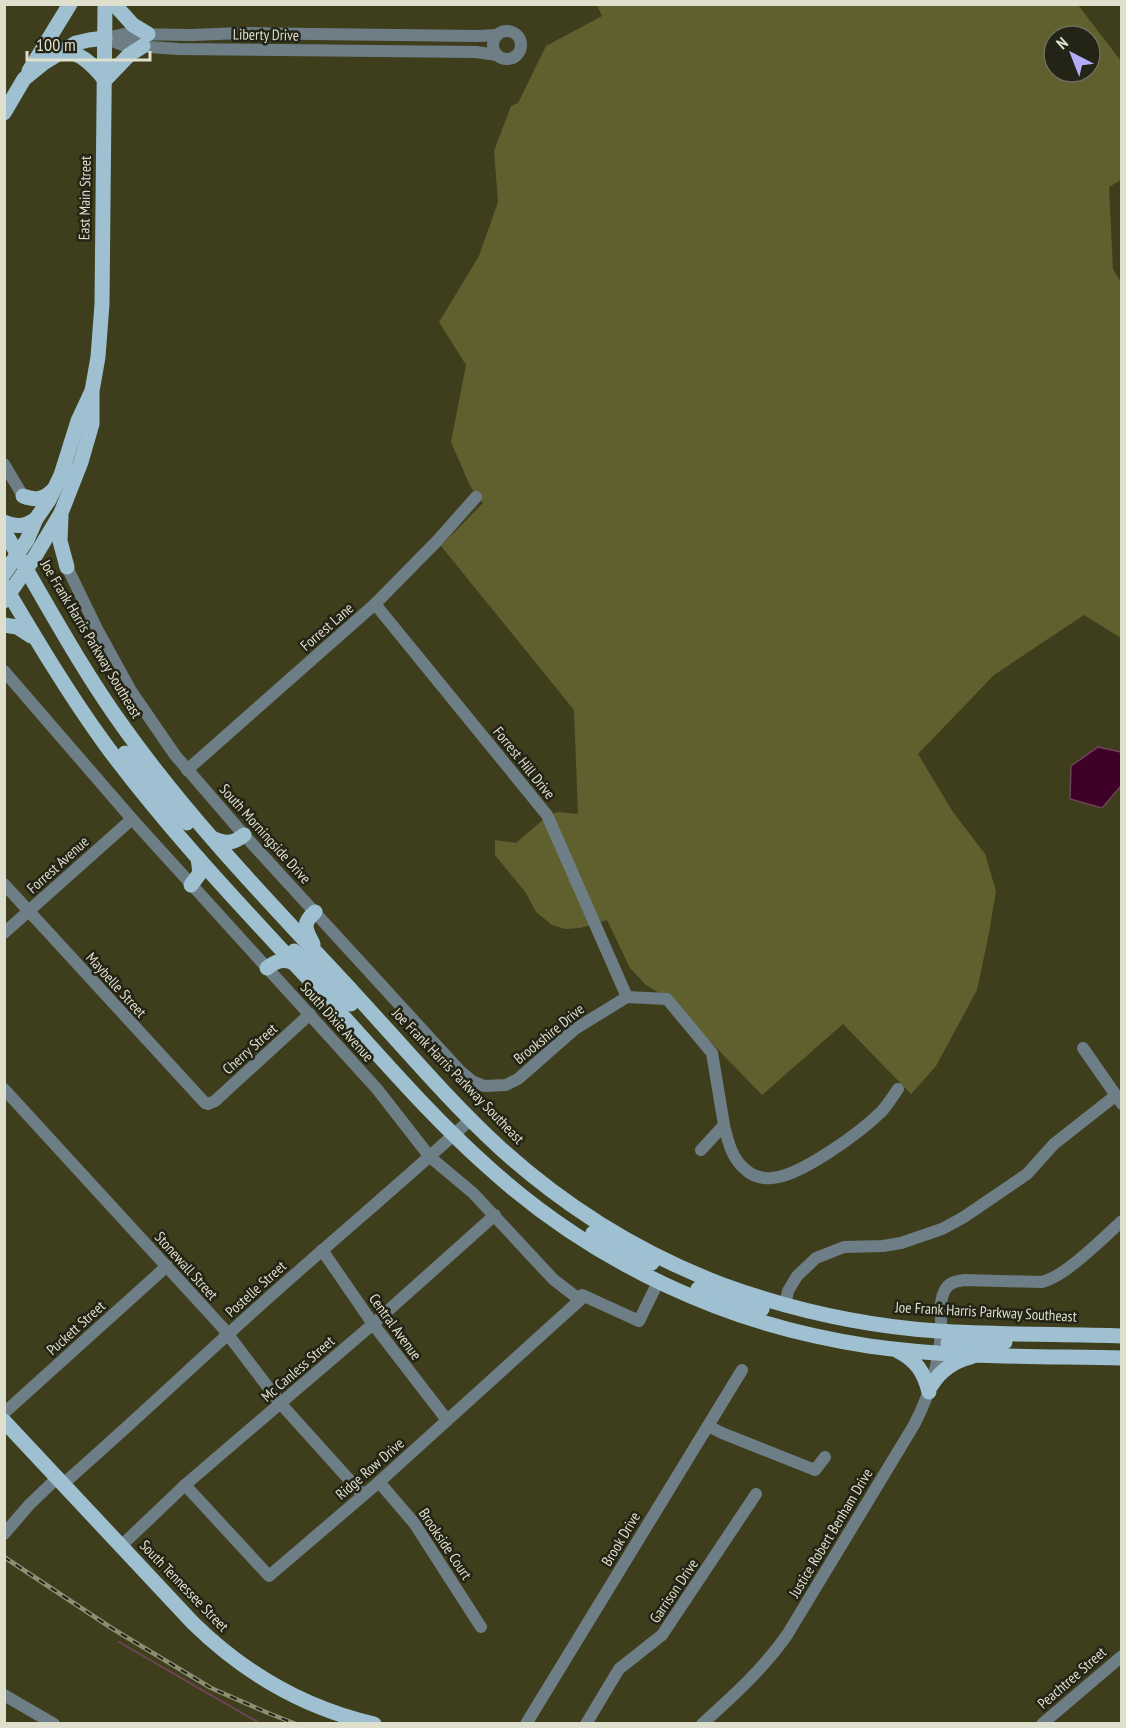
<svg xmlns="http://www.w3.org/2000/svg" width="1126" height="1728" font-family="'PT Sans Narrow',sans-serif">
<style>
.green{fill:#5f602e;fill-rule:evenodd}
.water{fill:#3f0027;stroke:#6f4358;stroke-width:1.5}
.lines{fill:none;stroke-linecap:round;stroke-linejoin:round}
.stream{stroke:#6f4358;stroke-width:2}
.minor{stroke:#6e7e86;stroke-width:12}
.major{stroke:#9ec0d0;stroke-width:15}
.rail-casing{stroke:#8d8e73;stroke-width:4.5}
.rail{stroke:#242416;stroke-width:2;stroke-dasharray:7;stroke-linecap:butt}
.labels{text-anchor:middle;stroke-width:5;stroke-linejoin:round;paint-order:stroke}
.street-label{font-size:15px;fill:#dedfcc;stroke:#242416}
</style>
<rect width="100%" height="100%" fill="#3e3e1d"/>
<!-- green -->
<path class="green" d="M597,5H1078L1121,61V180L1109,187L1113,269L1122,284L1121,638L1084,615L994,675L918,754L953,812L985,854L996,891L989,933L977,990L936,1066L911,1094L843,1024L762,1095L668,998L646,985L630,968L607,920L580,928L565,929L552,925L536,912L526,893L495,855V840L516,843L545,818L557,812L578,814L574,710L441,546L483,503L476,497L467,479L451,442L466,365L439,322L479,256L498,202L494,151L511,106L518,103L546,46L602,16ZM1054,36H1090V72H1054Z"/>
<!-- water -->
<path class="water" d="M1098,747L1121,752V786L1102,808L1070,799L1071,766Z"/>
<g class="lines">
<!-- stream -->
<path class="stream" d="M119,1642L261,1724"/>
<!-- minor -->
<g class="minor">
<circle cx="507" cy="45" r="14"/>
<path d="M105,38L122,45L178,49L476,52L497,55"/>
<path d="M106,38L124,34L193,35L241,33L478,36L497,35"/>
<path d="M4,464L23,496"/>
<path d="M67,567L98,631L131,691L175,755L244,835L461,1072L472,1081L484,1086L506,1085L518,1079L575,1029L627,997L667,999L712,1053L724,1125L701,1150"/>
<path d="M375,604L547,815L627,997"/>
<path d="M4,671L132,819L377,1089L430,1157L473,1193L553,1279L580,1300L582,1295L639,1321L658,1282"/>
<path d="M187,770L375,604L438,540L476,497"/>
<path d="M4,884L205,1103L208,1104L215,1101L310,1014"/>
<path d="M4,933L132,819"/>
<path d="M1083,1048L1122,1104"/>
<path d="M4,1089L223,1328L280,1403L363,1495"/>
<path d="M724,1125C728,1142 732,1159 746,1170C752,1176 763,1179 772,1178C801,1176 861,1132 882,1111C888,1104 893,1096 898,1089"/>
<path d="M322,1250L373,1324L447,1420"/>
<path d="M785,1305L788,1291L797,1276L816,1258L844,1247L883,1246L901,1243L942,1229L964,1217L1027,1174L1054,1144L1115,1096"/>
<path d="M4,1413L167,1266"/>
<path d="M708,1426L722,1433L815,1470L825,1457"/>
<path d="M379,1482L414,1523L481,1627"/>
<path d="M63,1484C135,1421 204,1355 276,1291C341,1233 407,1178 471,1119"/>
<path d="M185,1485L269,1576L379,1482L580,1300"/>
<path d="M4,1534L29,1505L57,1478"/>
<path d="M121,1546L185,1485L373,1324L495,1215"/>
<path d="M4,1695L54,1724"/>
<path d="M526,1724L742,1370"/>
<path d="M586,1724L619,1669L662,1635L756,1494"/>
<path d="M702,1724C733,1696 763,1669 787,1635L914,1425C929,1396 939,1364 941,1331C942,1317 938,1302 945,1290C949,1282 957,1281 965,1280L1041,1282C1064,1278 1103,1238 1122,1221"/>
<path d="M1042,1724L1122,1656"/>
</g>
<!-- major -->
<g class="major">
<path d="M114,4L133,25L148,34"/>
<path d="M60,51C80,51 93,65 105,80"/>
<path d="M29,71L70,4"/>
<path d="M105,80L129,55L143,46"/>
<path d="M4,113L24,79L45,62L76,43L89,40L105,38"/>
<path d="M23,496C36,501 44,499 53,490"/>
<path d="M61,516L60,541L67,567"/>
<path d="M4,522C17,528 25,526 36,519"/>
<path d="M4,531C44,599 81,669 127,732C194,825 275,908 353,992C401,1044 447,1099 499,1147C564,1206 641,1254 723,1285C792,1310 865,1326 938,1331C999,1335 1060,1334 1122,1336"/>
<path d="M4,574L27,540L36,519L49,500L61,475L78,421L91,393"/>
<path d="M4,585C36,639 68,693 105,744C169,831 245,910 318,989C374,1049 427,1113 488,1167C554,1227 632,1274 715,1306C764,1325 817,1338 869,1346C951,1358 1038,1356 1122,1358"/>
<path d="M4,601L34,558L61,513L81,462L92,424V391L98,357L102,304L105,4"/>
<path d="M4,625L17,627L31,636"/>
<path d="M125,753L187,823"/>
<path d="M212,838C225,844 233,844 244,835"/>
<path d="M191,885L200,873L198,858"/>
<path d="M313,944C306,930 301,924 315,912"/>
<path d="M294,951L351,1004"/>
<path d="M267,968C276,961 283,958 294,963"/>
<path d="M593,1233L608,1243L652,1263"/>
<path d="M698,1289L762,1309"/>
<path d="M948,1343L1005,1342"/>
<path d="M898,1351C916,1360 924,1372 929,1392"/>
<path d="M931,1386C940,1371 954,1361 971,1357"/>
<path d="M4,1421L193,1623C244,1673 304,1708 374,1724"/>
</g>
<!-- rail casing -->
<g class="rail-casing">
<path id="rail" d="M4,1557L113,1629L211,1688L268,1713L296,1724"/>
</g>
<!-- rail -->
<use href="#rail" class="rail"/>
</g>
<g class="labels">
<!-- street labels -->
<g class="street-label">
<text transform="translate(266 35) rotate(1)" y="5">Liberty Drive</text>
<text transform="translate(85 198) rotate(-89)" y="5">East Main Street</text>
<text transform="translate(327 627) rotate(-41)" y="5">Forrest Lane</text>
<text transform="translate(91 639) rotate(59)" y="5">Joe Frank Harris Parkway Southeast</text>
<text transform="translate(524 763) rotate(51)" y="5">Forrest Hill Drive</text>
<text transform="translate(265 834) rotate(48)" y="5">South Morningside Drive</text>
<text transform="translate(58 865) rotate(-42)" y="5">Forrest Avenue</text>
<text transform="translate(116 985) rotate(48)" y="5">Maybelle Street</text>
<text transform="translate(337 1022) rotate(48)" y="5">South Dixie Avenue</text>
<text transform="translate(549 1034) rotate(-39)" y="5">Brookshire Drive</text>
<text transform="translate(250 1049) rotate(-42)" y="5">Cherry Street</text>
<text transform="translate(458 1076) rotate(46)" y="5">Joe Frank Harris Parkway Southeast</text>
<text transform="translate(186 1266) rotate(48)" y="5">Stonewall Street</text>
<text transform="translate(256 1289) rotate(-42)" y="5">Postelle Street</text>
<text transform="translate(986 1312) rotate(3)" y="5">Joe Frank Harris Parkway Southeast</text>
<text transform="translate(395 1327) rotate(54)" y="5">Central Avenue</text>
<text transform="translate(76 1328) rotate(-42)" y="5">Puckett Street</text>
<text transform="translate(298 1369) rotate(-41)" y="5">Mc Canless Street</text>
<text transform="translate(370 1469) rotate(-41)" y="5">Ridge Row Drive</text>
<text transform="translate(831 1533) rotate(-59)" y="5">Justice Robert Benham Drive</text>
<text transform="translate(621 1539) rotate(-59)" y="5">Brook Drive</text>
<text transform="translate(445 1544) rotate(56)" y="5">Brookside Court</text>
<text transform="translate(184 1586) rotate(46)" y="5">South Tennessee Street</text>
<text transform="translate(674 1591) rotate(-56)" y="5">Garrison Drive</text>
<text transform="translate(1072 1678) rotate(-41)" y="5">Peachtree Street</text>
</g>
</g>
<!-- border -->
<rect width="1126" height="1728" fill="none" stroke="#dedfcc" stroke-width="12"/>
<!-- north arrow -->
<g transform="translate(1072 54) rotate(318)"><circle r="28" fill="#242416" stroke="#6e6f5f" stroke-width="1.5"/>
<path d="M0-4.5L10 22L0 15L-10 22Z" fill="#b5acf8"/>
<text y="-9" font-size="16" font-weight="bold" text-anchor="middle" fill="#dedfcc">N</text>
</g>
<!-- scale -->
<path d="M27 51v9h123v-9" fill="none" stroke="#dedfcc" stroke-width="3"/>
<text x="36" y="51" font-size="18" fill="#dedfcc" stroke="#242416" stroke-width="4.5" paint-order="stroke">100 m</text>
</svg>
